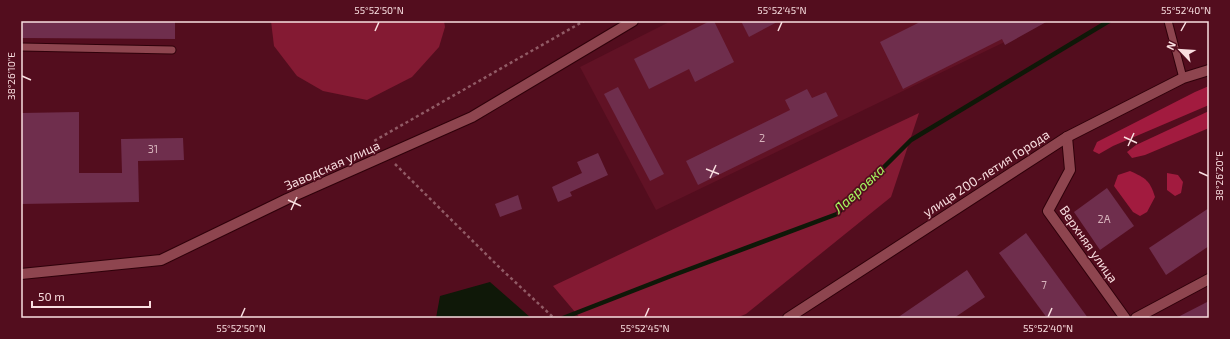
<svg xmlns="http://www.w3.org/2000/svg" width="1230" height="339" font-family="'Exo 2',sans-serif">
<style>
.built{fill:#611225}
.green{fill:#841a33}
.forest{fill:#a21b3f}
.water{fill:#0f1808}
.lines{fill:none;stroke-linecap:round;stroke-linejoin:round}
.stream{stroke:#0f1808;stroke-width:4.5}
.building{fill:#6f2e4d}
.service-casing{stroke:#2f000a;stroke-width:9}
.minor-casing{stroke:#2f000a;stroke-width:12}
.tertiary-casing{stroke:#2f000a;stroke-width:12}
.path{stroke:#915b66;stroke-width:2.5;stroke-dasharray:3 3;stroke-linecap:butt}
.service{stroke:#8e454f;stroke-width:7}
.minor{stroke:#8e454f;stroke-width:10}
.tertiary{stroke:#8e454f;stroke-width:10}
.ticks{fill:none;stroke:#f9dee0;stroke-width:1.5}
.labels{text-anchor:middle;stroke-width:3.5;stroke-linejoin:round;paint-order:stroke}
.number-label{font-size:11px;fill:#d6b2bb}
.street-label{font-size:13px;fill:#f9dee0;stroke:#530d1e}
.water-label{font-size:14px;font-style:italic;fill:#a6f65f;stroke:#530d1e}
.neatline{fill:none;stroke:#f9dee0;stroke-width:1.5}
.ticks-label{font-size:10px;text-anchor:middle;fill:#f9dee0}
</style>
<rect width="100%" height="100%" fill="#530d1e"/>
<!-- built -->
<path class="built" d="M671,21H1048L656,210L580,67Z"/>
<!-- green -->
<g class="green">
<path d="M271,21H444L445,27L439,47L412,77L367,100L323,91L297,76L274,46Z"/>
<path d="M919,113L891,197L746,314L736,318H580L553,286Z"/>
</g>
<!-- forest -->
<g class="forest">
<path d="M1209,86V105L1113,146L1099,154L1093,151L1097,142L1195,92Z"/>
<path d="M1209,111V128L1145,155L1132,158L1127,152L1136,145Z"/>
<path d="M1130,171C1146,178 1150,181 1155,197L1147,212L1140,216L1133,212L1114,186L1118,175Z"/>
<path d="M1167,173L1178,175L1183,182L1181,193L1175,196L1167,190Z"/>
</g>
<!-- water -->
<path class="water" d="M490,282L531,318H436L440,296Z"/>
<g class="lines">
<!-- stream -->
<path class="stream" d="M563,318L671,276L837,214L911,140L1109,21"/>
</g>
<!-- building -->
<g class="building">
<path d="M21,21H175V39L21,38Z"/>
<path d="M710,21H714L734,62L695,82L689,69L649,89L634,59Z"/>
<path d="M741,21H779L749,37Z"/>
<path d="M922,21H1048L1005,45L1002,39L903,89L880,42Z"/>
<path d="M618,87L664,174L650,181L604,94Z"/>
<path d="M807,89L812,98L826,92L838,116L698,185L686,161L790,110L785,100Z"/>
<path d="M79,112V173H122L121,139L183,138L184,160L138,161L139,202L21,204V113Z"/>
<path d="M598,153L608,175L570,192L572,196L558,202L552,187L582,173L577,162Z"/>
<path d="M1107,188L1134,226L1100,250L1074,212Z"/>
<path d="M518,195L522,209L500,217L495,204Z"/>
<path d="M1209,208V246L1166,275L1149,248Z"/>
<path d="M1026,233L1088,318H1047L999,253Z"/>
<path d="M967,270L985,297L954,318H897Z"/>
<path d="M1209,301V318H1176Z"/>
</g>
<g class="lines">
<!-- service casing -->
<g class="service-casing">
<g id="service">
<path d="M1168,21L1183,78"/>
<path d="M21,47L172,50"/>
</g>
</g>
<!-- minor casing -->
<g class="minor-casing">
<g id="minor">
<path d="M1067,137L1070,170L1048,211L1125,318"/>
<path d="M21,274L161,260L287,199L472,117L633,21"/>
<path d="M1136,318L1209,279"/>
</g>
</g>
<!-- tertiary casing -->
<g class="tertiary-casing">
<path id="tertiary" d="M788,318L1067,137L1183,78L1209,70"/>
</g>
<!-- path -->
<g class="path">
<path d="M378,145L374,141L584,21"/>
<path d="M395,164L500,268L554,318"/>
</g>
<!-- service -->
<use href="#service" class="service"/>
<!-- minor -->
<use href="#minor" class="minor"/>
<!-- tertiary -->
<use href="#tertiary" class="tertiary"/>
</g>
<!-- ticks -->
<path class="ticks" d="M375,31L379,22M778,31L782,22M1181,31L1186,22M22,76L31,80M1124,137L1137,143M1128,146L1134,133M706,169L719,174M1199,172L1208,176M710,178L716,165M288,200L301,206M291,210L297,197M241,317L245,308M645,317L649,308M1048,317L1052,308"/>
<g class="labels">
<!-- number labels -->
<g class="number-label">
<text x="762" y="142">2</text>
<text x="153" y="153">31</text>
<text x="1104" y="223">2А</text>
<text x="1044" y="289">7</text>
</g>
<!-- street labels -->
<g class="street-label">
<text transform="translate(332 165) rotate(-24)" y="5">Заводская улица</text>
<text transform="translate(986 173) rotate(-33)" y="5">улица 200-летия Города</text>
<text transform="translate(1089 244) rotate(55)" y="5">Верхняя улица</text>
</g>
<!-- water labels -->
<g class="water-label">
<text transform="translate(859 189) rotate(-43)" y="5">Лавровка</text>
</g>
</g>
<!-- border -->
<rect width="1230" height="339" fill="none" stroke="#530d1e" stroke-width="44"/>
<!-- north arrow -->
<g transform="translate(1180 50) rotate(295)" stroke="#530d1e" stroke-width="3" paint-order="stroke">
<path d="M0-3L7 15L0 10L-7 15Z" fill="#f9dee0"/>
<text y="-6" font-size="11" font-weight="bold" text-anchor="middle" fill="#f9dee0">N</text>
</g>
<!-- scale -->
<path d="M32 301v6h118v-6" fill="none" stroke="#f9dee0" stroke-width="2"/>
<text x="38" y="301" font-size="12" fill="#f9dee0" stroke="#530d1e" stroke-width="3" paint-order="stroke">50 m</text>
<rect x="22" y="22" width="1186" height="295" class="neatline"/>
<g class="ticks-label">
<text x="379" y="14">55°52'50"N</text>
<text x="782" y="14">55°52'45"N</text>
<text x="1186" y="14">55°52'40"N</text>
<text transform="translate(11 76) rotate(-90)" y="4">38°26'10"E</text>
<text transform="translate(1219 176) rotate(-90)" y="4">38°26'20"E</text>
<text x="241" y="332">55°52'50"N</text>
<text x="645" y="332">55°52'45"N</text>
<text x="1048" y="332">55°52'40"N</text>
</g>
</svg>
